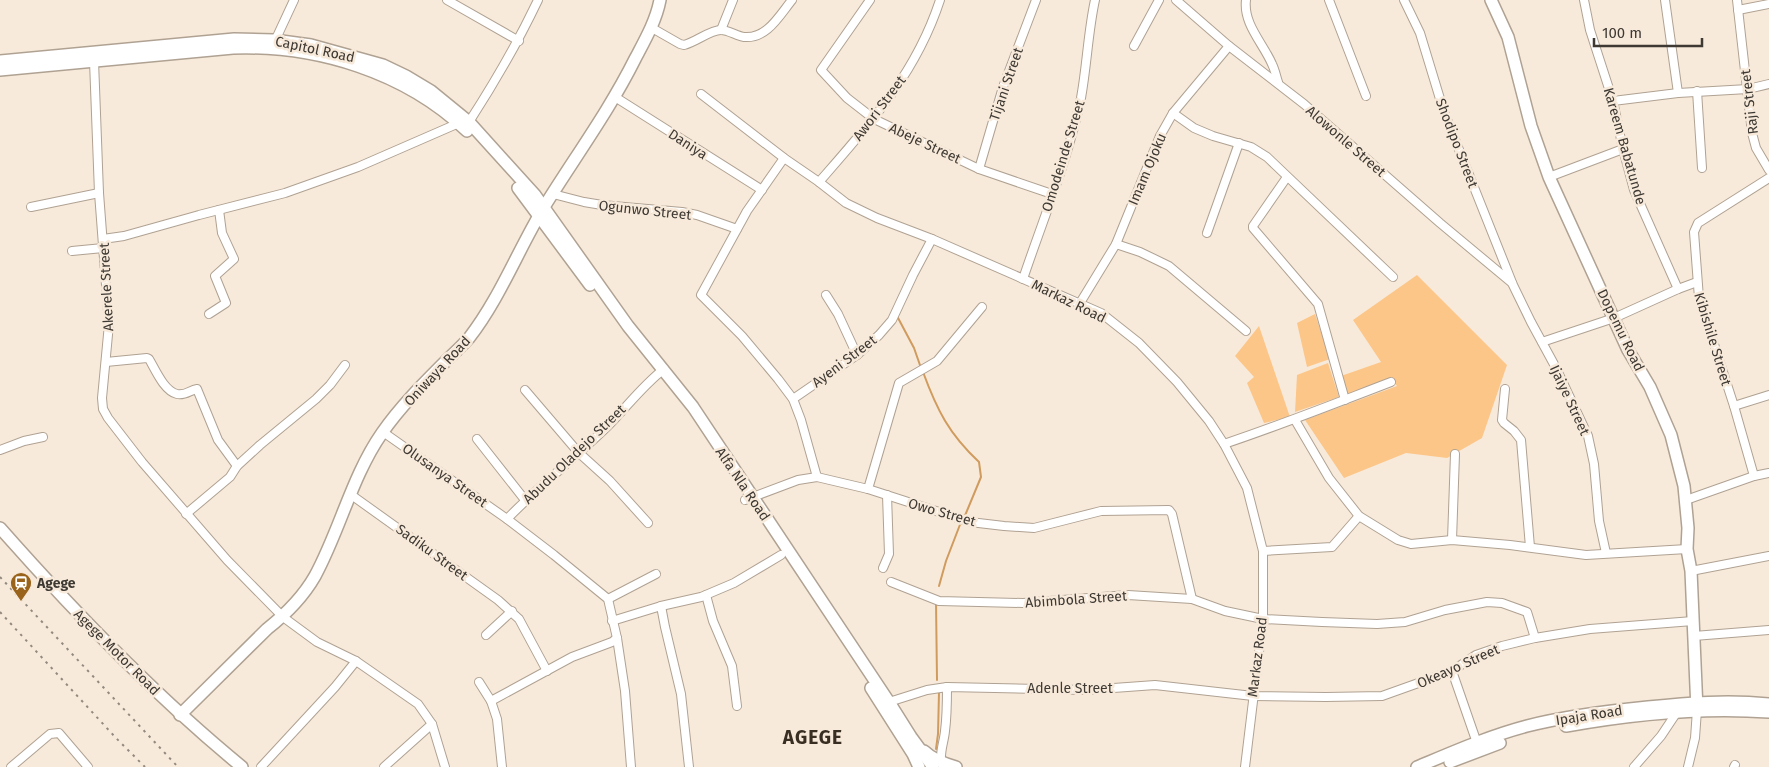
<svg xmlns="http://www.w3.org/2000/svg" width="1769" height="767" font-family="'Fira Sans',sans-serif">
<style>
.green{fill:#fcc689}
.lines{fill:none;stroke-linecap:round;stroke-linejoin:round}
.stream{stroke:#d09b5e;stroke-width:2}
.street-casing{stroke:#b0a293;stroke-width:10}
.secondary-casing{stroke:#b0a293;stroke-width:14}
.street{stroke:#fff;stroke-width:8}
.secondary{stroke:#fff;stroke-width:11}
.rail{stroke:#92897f;stroke-width:2;stroke-dasharray:2.5 5;stroke-linecap:butt}
.labels{text-anchor:middle;stroke-width:5;stroke-linejoin:round;paint-order:stroke}
.street-label{font-size:14px;fill:#3e3933;stroke:#f8eada}
.poi-label{font-size:14px;font-weight:bold;fill:#3e3933;stroke:#f8eada;text-anchor:start}
.district-label{font-size:19px;font-weight:bold;letter-spacing:1px;fill:#392e22;stroke:#f8eada}
</style>
<rect width="100%" height="100%" fill="#f8eada"/>
<!-- green -->
<g class="green">
<path d="M1417,275L1507,365L1482,438L1447,458L1406,453L1344,478L1305,420L1397,386L1391,379L1347,395L1341,376L1381,362L1353,320Z"/>
<path d="M1315,314L1330,359L1307,367L1297,323Z"/>
<path d="M1259,326L1290,417L1264,423L1247,383L1254,377L1235,356Z"/>
<path d="M1328,363L1339,397L1295,412L1297,375Z"/>
</g>
<g class="lines">
<!-- stream -->
<g class="stream">
<path d="M897,316L914,348L921,368"/>
<path d="M923,372C937,410 949,434 979,462L981,477L964,518"/>
<path d="M939,586L946,561L961,522"/>
<path d="M936,602L937,680"/>
<path d="M936,749L938,734L939,692"/>
</g>
<!-- street casing -->
<g class="street-casing">
<g id="street">
<path d="M447,0L519,41"/>
<path d="M870,0L821,70L847,98L874,119L979,169L1052,194"/>
<path d="M1176,0L1229,46L1304,104L1440,223L1512,283"/>
<path d="M1246,0C1243,24 1263,43 1272,64C1275,70 1276,76 1278,82"/>
<path d="M1329,0L1366,96"/>
<path d="M1404,0L1420,33L1444,112L1513,285L1531,322L1556,368L1588,436L1594,464L1599,521L1606,553"/>
<path d="M1584,0L1590,30L1613,101L1623,149L1634,190L1678,289"/>
<path d="M1665,0L1678,93"/>
<path d="M1737,0L1752,133L1756,148L1769,170"/>
<path d="M1738,10L1769,4"/>
<path d="M652,28L680,44L684,45C696,42 710,30 721,30C728,30 737,36 744,37C767,39 779,16 792,0"/>
<path d="M721,30L733,0"/>
<path d="M274,43L294,0"/>
<path d="M1134,46L1159,0"/>
<path d="M94,61L99,193L109,324L102,398L103,409L108,418L142,462L227,560L283,617L317,642L356,661L418,704L432,724L445,767"/>
<path d="M1697,91L1702,168"/>
<path d="M701,94L784,158L819,182L846,203L877,218L932,239L1101,313L1139,343L1177,382L1209,421L1224,444L1247,488L1263,551V619L1245,767"/>
<path d="M615,97L762,190"/>
<path d="M1613,101L1678,93L1748,89L1769,84"/>
<path d="M1173,113L1194,128L1213,136L1251,147L1267,157L1393,277"/>
<path d="M469,122C495,82 518,42 538,0"/>
<path d="M784,158L747,211L701,295L742,336L778,379L793,399L801,420L817,477"/>
<path d="M979,169L1003,87L1036,0"/>
<path d="M1287,177L1253,226V228L1318,304L1345,400"/>
<path d="M1549,177L1623,149"/>
<path d="M819,182C869,125 916,74 940,0"/>
<path d="M553,194L584,202L602,205L682,212L697,215L737,229"/>
<path d="M31,207L99,193"/>
<path d="M1207,233L1239,143"/>
<path d="M103,239L124,236L199,215L285,193L358,167L459,123"/>
<path d="M1116,244L1140,252L1169,266L1246,331"/>
<path d="M72,251L103,248"/>
<path d="M1023,279C1043,219 1068,160 1081,98C1087,65 1088,32 1095,0"/>
<path d="M826,295L838,314L857,355"/>
<path d="M1080,303L1116,244L1160,136L1173,113L1229,46"/>
<path d="M209,314L226,303L215,276L234,259L222,233L219,210"/>
<path d="M1542,342L1614,318L1678,289L1697,282"/>
<path d="M106,362L147,358L149,359C155,369 164,391 177,394C185,396 190,390 197,389L218,440L237,466"/>
<path d="M1505,389L1502,420L1504,423L1514,431L1521,440L1530,547"/>
<path d="M525,390L578,452L610,481L648,523"/>
<path d="M793,399L857,355L879,335L892,320L913,275L932,239"/>
<path d="M1734,406L1769,395"/>
<path d="M1295,420L1329,478L1359,516L1398,540L1411,544L1452,540L1510,545L1586,555L1687,549"/>
<path d="M383,432L507,519L554,555L608,599L617,638L625,691L631,767"/>
<path d="M477,439L525,500"/>
<path d="M1224,444C1281,425 1336,403 1391,382"/>
<path d="M0,450L24,441L43,437"/>
<path d="M1754,476L1734,406L1699,298L1694,232L1698,223L1769,178"/>
<path d="M868,489L899,383L937,361L982,307"/>
<path d="M350,494L498,600L519,619L547,671"/>
<path d="M745,500L798,480L817,477L868,489L970,522L1004,526L1034,528L1101,511L1169,510L1172,514L1192,599"/>
<path d="M1686,500L1754,476L1769,473"/>
<path d="M186,514L230,477L237,466L260,445L316,399L330,385L345,365"/>
<path d="M507,519C539,486 575,458 607,427C626,408 642,386 664,369"/>
<path d="M1452,540L1455,454"/>
<path d="M1263,551L1332,547L1359,516"/>
<path d="M883,568L889,554L887,495"/>
<path d="M1691,571L1769,556"/>
<path d="M891,582L939,601L1023,603L1128,595L1192,599L1225,611L1263,619L1322,622L1377,624L1405,622L1445,610L1487,602L1502,603L1527,612L1535,638"/>
<path d="M706,595L713,621L732,666L737,706"/>
<path d="M608,599L656,574"/>
<path d="M661,606L665,627L681,694L689,767"/>
<path d="M612,621L661,606L701,597L734,583L781,555"/>
<path d="M486,635L512,611"/>
<path d="M1694,636L1769,630"/>
<path d="M1452,671L1477,743"/>
<path d="M479,682L491,701L497,719L502,767"/>
<path d="M491,701L572,657L612,642L617,638"/>
<path d="M887,704L889,702L927,690L947,687L1086,690L1155,685L1253,696L1326,697L1382,696L1452,671L1476,655L1502,646L1535,638L1590,629L1693,621"/>
<path d="M941,762C940,750 944,742 945,731C947,716 947,702 947,687"/>
<path d="M11,767L50,734L59,733L88,767"/>
<path d="M261,767L335,687L356,661"/>
<path d="M384,767L432,724"/>
<path d="M1634,767L1661,736L1677,712V709"/>
<path d="M1688,767L1695,738L1697,710"/>
<path d="M1734,767L1735,765"/>
</g>
</g>
<!-- secondary casing -->
<g class="secondary-casing">
<g id="secondary">
<path d="M1491,0L1508,37L1531,126L1549,177L1628,350L1650,387L1671,435L1684,486L1688,528L1687,549L1691,571L1697,710"/>
<path d="M0,61L234,39L274,40L311,45L383,65L406,76L431,91L469,122L535,195L628,326L693,407L889,702L911,737L933,767"/>
<path d="M0,70L233,48C317,45 405,72 467,131"/>
<path d="M518,188L590,285"/>
<path d="M0,528C75,613 154,695 242,767"/>
<path d="M871,688L913,754L919,767"/>
<path d="M180,715L267,629C286,614 303,597 315,576C340,530 352,476 382,433C400,407 423,384 445,362C453,354 462,346 469,338C500,298 518,250 544,207C575,157 609,111 635,59C645,40 656,21 660,0"/>
<path d="M1566,726C1633,714 1702,707 1769,712"/>
<path d="M924,751C932,759 945,764 956,767"/>
<path d="M1450,762L1500,743"/>
<path d="M1417,767C1453,752 1489,736 1527,726C1566,716 1607,711 1648,707C1688,703 1728,700 1769,704"/>
</g>
</g>
<!-- street -->
<use href="#street" class="street"/>
<!-- secondary -->
<use href="#secondary" class="secondary"/>
<!-- rail -->
<g class="rail">
<path d="M0,577L178,767"/>
<path d="M0,612L116,738L145,767"/>
</g>
</g>
<!-- icons -->
<defs>
<g id="station-pin" transform="scale(1.125)"><path d="M0 17L-7.5 6A9.5 9.5 0 1 1 7.5 6Z" fill="#99631b" stroke="#f8eada"/><path d="M-3-6H3Q5-6 5-4V2Q5 4 3 4L4.5 6H3L1.5 4h-3L-3 6H-4.5L-3 4Q-5 4-5 2V-4Q-5-6-3-6ZM-3.5-4v3h7v-3ZM-3.5 1v1.5H-2V1ZM2 1v1.5H3.5V1Z" fill="#fff"/></g>
</defs>
<g fill-rule="evenodd">
<use href="#station-pin" x="21" y="583"/>
</g>
<g class="labels">
<!-- street labels -->
<g class="street-label">
<text transform="translate(315 49) rotate(12)" y="5">Capitol Road</text>
<text transform="translate(1006 84) rotate(-71)" y="5">Tijani Street</text>
<text transform="translate(1749 102) rotate(-97)" y="5">Raji Street</text>
<text transform="translate(879 108) rotate(-53)" y="5">Awori Street</text>
<text transform="translate(1346 141) rotate(41)" y="5">Alowonle Street</text>
<text transform="translate(925 143) rotate(25)" y="5">Abeje Street</text>
<text transform="translate(1457 143) rotate(69)" y="5">Shodipo Street</text>
<text transform="translate(688 144) rotate(33)" y="5">Daniya</text>
<text transform="translate(1625 146) rotate(74)" y="5">Kareem Babatunde</text>
<text transform="translate(1063 156) rotate(-73)" y="5">Omodeinde Street</text>
<text transform="translate(1147 169) rotate(-67)" y="5">Imam Ojoku</text>
<text transform="translate(645 210) rotate(6)" y="5">Ogunwo Street</text>
<text transform="translate(106 287) rotate(-93)" y="5">Akerele Street</text>
<text transform="translate(1069 301) rotate(26)" y="5">Markaz Road</text>
<text transform="translate(1621 330) rotate(64)" y="5">Dopemu Road</text>
<text transform="translate(1713 339) rotate(73)" y="5">Kibishile Street</text>
<text transform="translate(844 361) rotate(-37)" y="5">Ayeni Street</text>
<text transform="translate(437 371) rotate(-47)" y="5">Oniwaya Road</text>
<text transform="translate(1570 400) rotate(65)" y="5">Ijaiye Street</text>
<text transform="translate(574 454) rotate(-44)" y="5">Abudu Oladejo Street</text>
<text transform="translate(445 475) rotate(35)" y="5">Olusanya Street</text>
<text transform="translate(743 484) rotate(56)" y="5">Alfa Nla Road</text>
<text transform="translate(942 512) rotate(16)" y="5">Owo Street</text>
<text transform="translate(432 552) rotate(36)" y="5">Sadiku Street</text>
<text transform="translate(1076 599) rotate(-4)" y="5">Abimbola Street</text>
<text transform="translate(117 652) rotate(45)" y="5">Agege Motor Road</text>
<text transform="translate(1257 657) rotate(-83)" y="5">Markaz Road</text>
<text transform="translate(1458 666) rotate(-24)" y="5">Okeayo Street</text>
<text x="1070" y="693">Adenle Street</text>
<text transform="translate(1589 715) rotate(-9)" y="5">Ipaja Road</text>
</g>
<!-- poi labels -->
<g class="poi-label">
<text x="37" y="588">Agege</text>
</g>
<!-- district labels -->
<g class="district-label">
<text x="813" y="744">AGEGE</text>
</g>
</g>
<!-- scale -->
<path d="M1594 38v8h108v-8" fill="none" stroke="#3e3933" stroke-width="2.5"/>
<text x="1602" y="38" font-size="15" fill="#3e3933" stroke="#f8eada" stroke-width="4" paint-order="stroke">100 m</text>
</svg>
